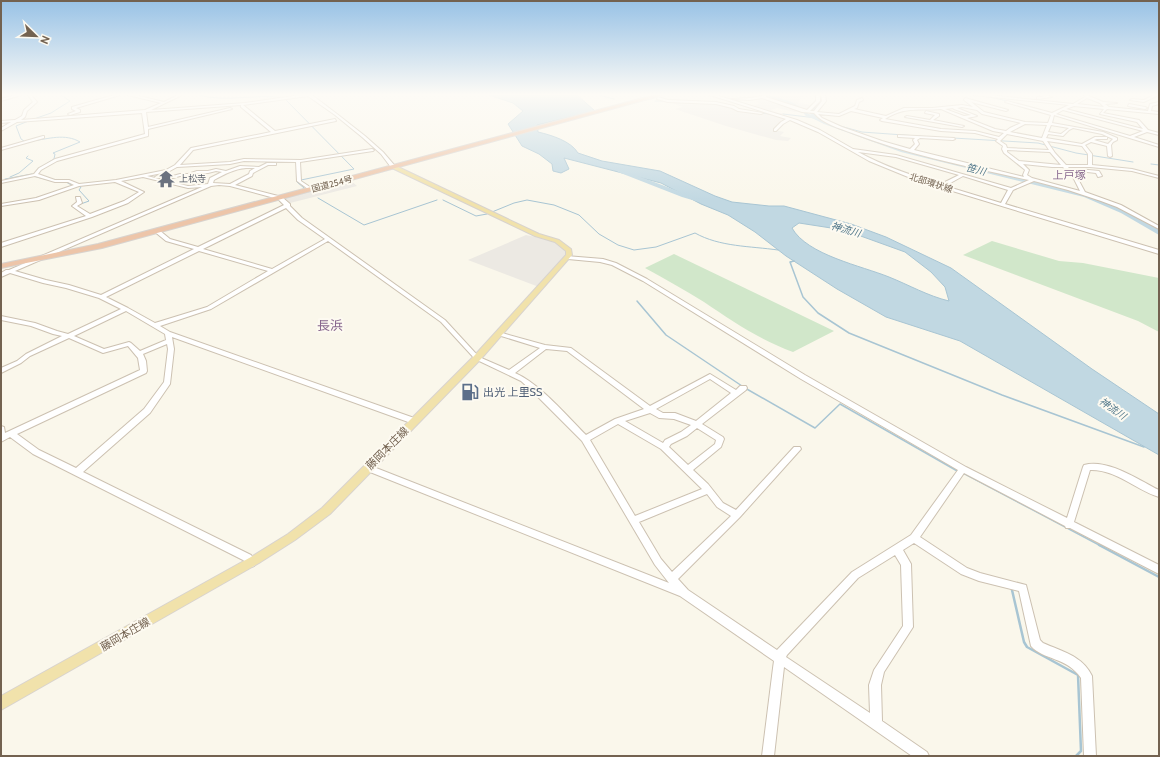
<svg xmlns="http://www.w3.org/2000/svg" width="1160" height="757" font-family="Cabin,'Noto Sans JP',sans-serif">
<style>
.industrial{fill:#ece9e3}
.green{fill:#d1e7ca}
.water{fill:#c1d8e2;stroke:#a8c5d3;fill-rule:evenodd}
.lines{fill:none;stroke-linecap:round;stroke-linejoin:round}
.stream-far2{stroke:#a8c5d3;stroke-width:1}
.stream-far1{stroke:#a8c5d3;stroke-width:1.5}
.stream{stroke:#a8c5d3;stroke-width:2.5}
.canal{stroke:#c1d8e2;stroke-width:3}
.river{fill:#c1d8e2;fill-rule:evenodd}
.minor-casing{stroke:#ccc1b1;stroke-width:2}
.major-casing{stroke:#d8d3ce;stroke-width:2}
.highway-casing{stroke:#d8d3ce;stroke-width:2}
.minor{fill:#fff;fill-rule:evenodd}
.major{fill:#f1e2ab;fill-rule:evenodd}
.highway{fill:#edc5a9;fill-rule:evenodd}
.labels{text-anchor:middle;stroke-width:4;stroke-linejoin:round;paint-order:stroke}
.far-worship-label{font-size:9px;fill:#5b616d;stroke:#fdfaf1;text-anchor:start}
.far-street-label{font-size:9px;fill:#736250;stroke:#fdfaf1}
.far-water-label{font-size:10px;font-style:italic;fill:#50778a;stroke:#fdfaf1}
.far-quarter-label{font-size:11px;fill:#88688e;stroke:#fdfaf1}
.service-label{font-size:11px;fill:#4e5e75;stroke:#fdfaf1;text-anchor:start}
.street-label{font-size:11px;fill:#736250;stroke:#fdfaf1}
.quarter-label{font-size:13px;fill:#88688e;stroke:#fdfaf1}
</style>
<rect width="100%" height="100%" fill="#faf7eb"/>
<!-- industrial -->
<g class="industrial">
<path d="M769,95H803L798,103L813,105L808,110L765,97Z"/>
<path d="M762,97L797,109L798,111L795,112L777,108L771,110L778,113H788L780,114L754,106L760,103L756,102L759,100L755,99Z"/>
<path d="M669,102H697L734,107L738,110L755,113L773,114L786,119L775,130L784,132L780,136L791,138L788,141L776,140L726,126L675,109L683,107Z"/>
<path d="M351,181L357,186L290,203L285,198Z"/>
<path d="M526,235L550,240L560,245L566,252L565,257L539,287L468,260Z"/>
</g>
<!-- green -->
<g class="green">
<path d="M992,241L1059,261L1083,263L1159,278V332L1138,321L963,255Z"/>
<path d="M674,254L834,331L793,352C760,340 732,321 704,302C685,290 665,279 645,268Z"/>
</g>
<!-- water -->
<path class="water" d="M489,95H577L595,111L537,125L538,132C551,135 571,141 578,153L602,161L660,171L715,196L732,202L769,206H784L851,224L886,237L951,268L1092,369L1159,414V455L960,341L886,317L837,289L786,256L755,232L728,215L701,204L661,183L564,158L569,169L561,173L553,171L552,164L539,154L522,146L508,124L523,111L513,103ZM799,223L844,230L905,252L931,272L945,287L949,301C928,296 909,285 889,277C862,266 807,255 792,228Z"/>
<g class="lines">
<!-- stream-far2 -->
<g class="stream-far2">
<path d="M199,95C227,103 255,93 284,98L354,169L301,180"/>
<path d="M599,95L614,99"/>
<path d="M990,97L1007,101"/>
<path d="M655,101H665"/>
<path d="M691,101H700"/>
<path d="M760,113L769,114"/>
<path d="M783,114L816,118"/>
<path d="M1065,117L1130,136"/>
<path d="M34,119L51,113L70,101L61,95"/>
<path d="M840,126L862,132L931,137"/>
<path d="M953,138L1038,143L1076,153L1133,162"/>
<path d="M1144,140L1159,145"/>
<path d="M24,141L21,139L16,126L31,120"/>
<path d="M32,141C48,139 65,133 80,142L53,153L55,154L54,159L46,164"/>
<path d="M1151,164L1159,165"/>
<path d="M33,176L56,182"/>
<path d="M10,177L19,173L33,161L26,158L28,156"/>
<path d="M5,179L32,174"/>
<path d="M297,179V182L304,188"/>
<path d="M66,182L73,186"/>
<path d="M77,186L81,187L79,190L89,201L78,205"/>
<path d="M318,198L364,225L437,200"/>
<path d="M443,200L476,216L487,214"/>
<path d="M492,212L514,203L527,200L554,205L579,215L599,234L618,245L634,250L656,247L695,233C720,247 750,246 778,250"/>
<path d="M791,262L794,261"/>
</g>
<!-- stream-far1 -->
<g class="stream-far1">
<path d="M794,261L790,262L803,297L818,313L849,333L1002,395L1144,447"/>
<path d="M637,301L666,335L742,386"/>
<path d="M745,388L815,428L840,404L959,472"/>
<path d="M963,473L1101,546"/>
</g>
<!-- stream -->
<g class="stream">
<path d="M1099,545L1159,577"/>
<path d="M1012,590L1024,642L1027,647L1078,675L1081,751L1076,756"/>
</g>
<!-- canal -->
<g class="canal">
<path d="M768,96L790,103L803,110"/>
<path d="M804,111L807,115L816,118"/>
</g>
<!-- river -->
<g class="river">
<path d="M818,95H822V101L813,112L824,120L860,135L905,149L1088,195C1113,204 1137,215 1159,230V235L1121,213L1084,197L901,152L824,124L814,119L809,112L818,101Z"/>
<path d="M618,170H622L702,200L699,202L682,197L618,172Z"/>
</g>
<!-- minor casing -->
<g class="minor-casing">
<g id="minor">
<path d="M15,95H21L1,101V99Z"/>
<path d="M28,95H31L37,102L27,111L25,117L21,120L145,110L161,103L128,95H135L164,102L178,95H182L151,110L245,103L300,95H312L337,114L365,136L383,152L395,166V168H393L390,166L381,154L362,137L335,115L308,96L243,105L275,131L335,119L336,121L193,150L180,165L230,162L244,159L301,160L372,149L374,150L373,151L300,162L301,181L310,187V189H308L297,181L296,162L244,161L230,164L177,167L168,172L147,176L188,186L208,184L210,178L222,172L216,171L208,173H197L188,176H180L173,178L161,177L157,178L155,177L161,175L173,176L180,174H188L197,171H208L216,169L226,171L240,166L259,167L267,163H276V165H268L253,173L252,176L235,185L282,197L290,204V206L302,218L445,320L479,357L509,370L540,348L498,335L497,334L498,333H502L545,345L571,348L650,406L710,374L736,390L740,386H746L747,388L746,390L702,424L723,437L724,439L721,447L693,470L708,484L723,503L736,510L794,447H800L801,449L740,517L678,579L688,590L777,650L852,572L911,535L958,470L801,379L643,281L612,265L600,262L568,259L566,258V256L603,259L616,263L647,279L805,375L966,467L1067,518L1083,467L1084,465C1107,458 1139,480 1159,490V497C1136,490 1116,469 1090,470L1074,522L1159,565V574L1070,528H1066L1065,526L964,473L920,537L967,568L980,573L1026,585L1040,640L1043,643C1061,651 1083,656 1092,676L1096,756H1084L1081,678C1067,657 1043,660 1031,646L1019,591L979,581L961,574L914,543L903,550L911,564L913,627L884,672L881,685L882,721L927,752L929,756H912L784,667L774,756H762L773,668L774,661L680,596L365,470L364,468L365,466L368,465L371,466L669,583L655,565L582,441L532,391L521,381L475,359L441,322L328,241L211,309L160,326L170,332L417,419L418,421L417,423H411L172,337L174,349L170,384L150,413L83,472L251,555L256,563L254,566C249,568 247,565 245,561L33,454L10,437L1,442V426L4,427L5,433L140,370L138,358L128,346L103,353L69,338L30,356L21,363L1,373V368L17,361L26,354L62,336L53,334L31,326L1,320V316L35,323L57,331L68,334L121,309L99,298L66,288L43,283L10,273L1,277V273L6,270H9L202,187L188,188L143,177L121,181L144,192L128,203L92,217L1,247V243L86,216L72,206L77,202L76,197H80L82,203L77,206L90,214L124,201L139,192L115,182L79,186L39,200L1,206V204L36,198L74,185L68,182H55L35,176L1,183V181L34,174L39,168L55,159L145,134L142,113L17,122L1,131V128L11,122L1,123V121L15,120L22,116L24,110L33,102ZM241,105V107L271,132L191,148L175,165L166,170L116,180L79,184L69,180H55L38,174L41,170L57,161L148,136V129L232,109L230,108L148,127L146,112ZM246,168H255L250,171L249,174L230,184L213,183L214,180C225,174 234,169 246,168ZM219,185L230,186L278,199L284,205L198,247L170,239L159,230H155V232L166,241L194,249L101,295L69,285L46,280L15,271L211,186ZM286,208L298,220L325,239L272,269L203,249ZM199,251L268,271L207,307L155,323L128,308L106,297ZM126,311L165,334L166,340L140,351L131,343L129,342L104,349L74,336ZM167,344L168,349L164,382L144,409L76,468L39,450L17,434L146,373L147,371L146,361L143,354ZM546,349L567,351L644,409L615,419L586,435C566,415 540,384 515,373ZM710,379L731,393L696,421L675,413H663L656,409ZM650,413L659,418L674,419L691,425L681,432L665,440L663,443L625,421ZM618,424L661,449L702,489L635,516L590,440ZM697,428L716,440L715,444L688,465L669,447L671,444L687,436ZM707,494L717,507L731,516L672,572L661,559L639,522ZM895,555L901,565L903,626L874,670L869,685L870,713L786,657L787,655L858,578Z"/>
<path d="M114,95H120L76,108L80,110V112L70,115L68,114L76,111L72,109V107Z"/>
<path d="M710,95H716L797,120L820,130L853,149L896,155L1011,188L1029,180C969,167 909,155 852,133C839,128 823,124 814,113L802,112L762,98L750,100L732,99L750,98L766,95V97L807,110L816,101V95H820V101L810,111H814L822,101L821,95H825L826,101L817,112L839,114L855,106L857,100L862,98L863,100L859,102L857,108L854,109L886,116L904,108H932L962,105L973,107L964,100L965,98L1008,110L1006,111L971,102L984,112L1025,122L1048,123L1051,115L1005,102L1007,101L1052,113L1069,105L974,95H989L1073,104L1085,97L1084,95H1087L1103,102L1117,103L1105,104L1109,107L1148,111L1150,104L1159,102V104L1152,106L1151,111L1159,112V114L1107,109L1103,113L1139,120L1148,130L1159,133V135L1147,132L1134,137L1159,145V147L1054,115L1052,123L1103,132L1117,138V140L1113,142L1111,145L1112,156L1110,157L1108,156L1107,146L1091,142L1085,145L1092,154V165L1132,169L1159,176V178L1132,171L1090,167H1068L1078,179L1085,192L1121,205L1159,226V229L1117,207L1101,201L1068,190L1034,181L1013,190L1005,204L1159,250V254L913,179L869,161L818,132L790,120L783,124L776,131H774V129L781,122L786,119ZM1087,98L1100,103L1104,107L1077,104ZM1074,106L1104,109L1100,114L1137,122L1143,129L1066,109ZM962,107L977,110L982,114L1021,123L1010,128L1006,131L995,129L967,118L977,116L957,108ZM953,108L954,109L971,115L964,116L945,109ZM941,109L993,131L1004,133L999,137L975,131L941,129L885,119C905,106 919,111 941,109ZM1063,110L1143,131L1130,136L1056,114ZM851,111L883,118L880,120L882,121L941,131L975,133L998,139L996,141L1003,146L1002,149L1004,153L1024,169L1025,170L1023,175L1024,177L914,150L919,144L917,140L920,138L953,140L955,139L954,138L898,135V137H899L915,138L913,140L915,144L910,149L882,141L842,127L822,118L818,114L839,116ZM1025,124L1047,125L1042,138L1010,132ZM1051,125L1069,128L1061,134L1048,132ZM1073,128L1102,134L1113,139L1108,144L1094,140L1097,139H1107V137H1095L1082,144L1046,138L1048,134L1063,136L1069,130ZM1007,134L1043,141L1049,150L1007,148L1006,145L1000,141ZM1047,141L1082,146L1088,154V165H1066L1055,153ZM1007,150L1050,152L1061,165L1019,161L1007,152ZM858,152L896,157L959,175L941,184C912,176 884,166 858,152ZM1023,164L1052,167H1063L1074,179L1080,191L1032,178L1027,175L1029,170ZM963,176L1008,190L1001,203L945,186Z"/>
<path d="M1040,95H1047L1052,97L1037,99V97H1044Z"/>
<path d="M1154,95H1158L1144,102L1130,100L1132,99L1144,100Z"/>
<path d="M658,97L668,100L716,102L734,106L739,109L763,113L761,114L738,111L732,108L716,104L668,102L657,99Z"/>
<path d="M1129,104L1145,107L1147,108L1145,109L1128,106Z"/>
<path d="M926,111L939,114V116L933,120L964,126L962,127L905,117L907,116L930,120L935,115L925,113Z"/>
<path d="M43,136H44V138L1,150V148Z"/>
<path d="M1078,169L1099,171L1102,176L1098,177L1096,173L1079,171L1077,170Z"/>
</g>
</g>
<!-- major casing -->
<g class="major-casing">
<path id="major" d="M392,166H396L539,234L559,240L571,249L572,255L480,360L330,514L295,540L259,563L1,710V696L251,557L288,534L322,508L474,356L566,255V251L555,242L535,236L392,168Z"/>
</g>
<!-- highway casing -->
<g class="highway-casing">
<path id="highway" d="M654,95H663L102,248L1,268V264L98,244Z"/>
</g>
<!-- minor -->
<use href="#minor" class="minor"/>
<!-- major -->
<use href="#major" class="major"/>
<!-- highway -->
<use href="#highway" class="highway"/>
</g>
<!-- sky -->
<linearGradient id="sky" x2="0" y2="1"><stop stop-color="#98c2e6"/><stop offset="0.47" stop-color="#fdfbf6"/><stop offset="1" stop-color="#fdfbf6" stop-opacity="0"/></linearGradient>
<rect width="1160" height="201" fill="url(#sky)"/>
<!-- icons -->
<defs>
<g id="temple-bare" transform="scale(1.38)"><path d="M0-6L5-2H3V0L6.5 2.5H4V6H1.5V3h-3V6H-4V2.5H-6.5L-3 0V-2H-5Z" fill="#6b7280" stroke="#fdfaf1" stroke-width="2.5" paint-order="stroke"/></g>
<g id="fuel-bare" transform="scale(1.38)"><path d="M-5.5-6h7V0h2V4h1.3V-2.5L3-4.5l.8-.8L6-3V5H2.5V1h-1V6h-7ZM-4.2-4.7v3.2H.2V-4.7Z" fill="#5c6f8a" stroke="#fdfaf1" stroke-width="2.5" paint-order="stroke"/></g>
</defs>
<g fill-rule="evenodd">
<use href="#temple-bare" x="166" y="179"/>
<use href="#fuel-bare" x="470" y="392"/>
</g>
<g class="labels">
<!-- far-worship labels -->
<g class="far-worship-label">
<text x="179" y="182">上松寺</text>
</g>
<!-- far-street labels -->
<g class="far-street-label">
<text transform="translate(931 183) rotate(18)" y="3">北部環状線</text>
<text transform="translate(332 184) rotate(-15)" y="3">国道254号</text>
</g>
<!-- far-water labels -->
<g class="far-water-label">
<text transform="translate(976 169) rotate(14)" y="4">笹川</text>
<text transform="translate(846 229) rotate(16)" y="4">神流川</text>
<text transform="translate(1113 408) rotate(35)" y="4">神流川</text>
</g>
<!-- far-quarter labels -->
<g class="far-quarter-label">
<text x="1069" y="179">上戸塚</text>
</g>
<!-- service labels -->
<g class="service-label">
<text x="483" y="396">出光 上里SS</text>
</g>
<!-- street labels -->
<g class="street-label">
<text transform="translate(387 448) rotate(-45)" y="4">藤岡本庄線</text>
<text transform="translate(125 634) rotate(-30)" y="4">藤岡本庄線</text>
</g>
<!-- quarter labels -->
<g class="quarter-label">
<text x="330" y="330">長浜</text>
</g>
</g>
<!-- border -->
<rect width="1160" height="757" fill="none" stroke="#736250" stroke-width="4"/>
<!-- north arrow -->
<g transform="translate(36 36) rotate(113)" stroke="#fdfaf1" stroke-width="3" paint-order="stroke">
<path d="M0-3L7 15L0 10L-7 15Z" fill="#736250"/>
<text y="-6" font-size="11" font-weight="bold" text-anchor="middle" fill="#736250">N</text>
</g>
</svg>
